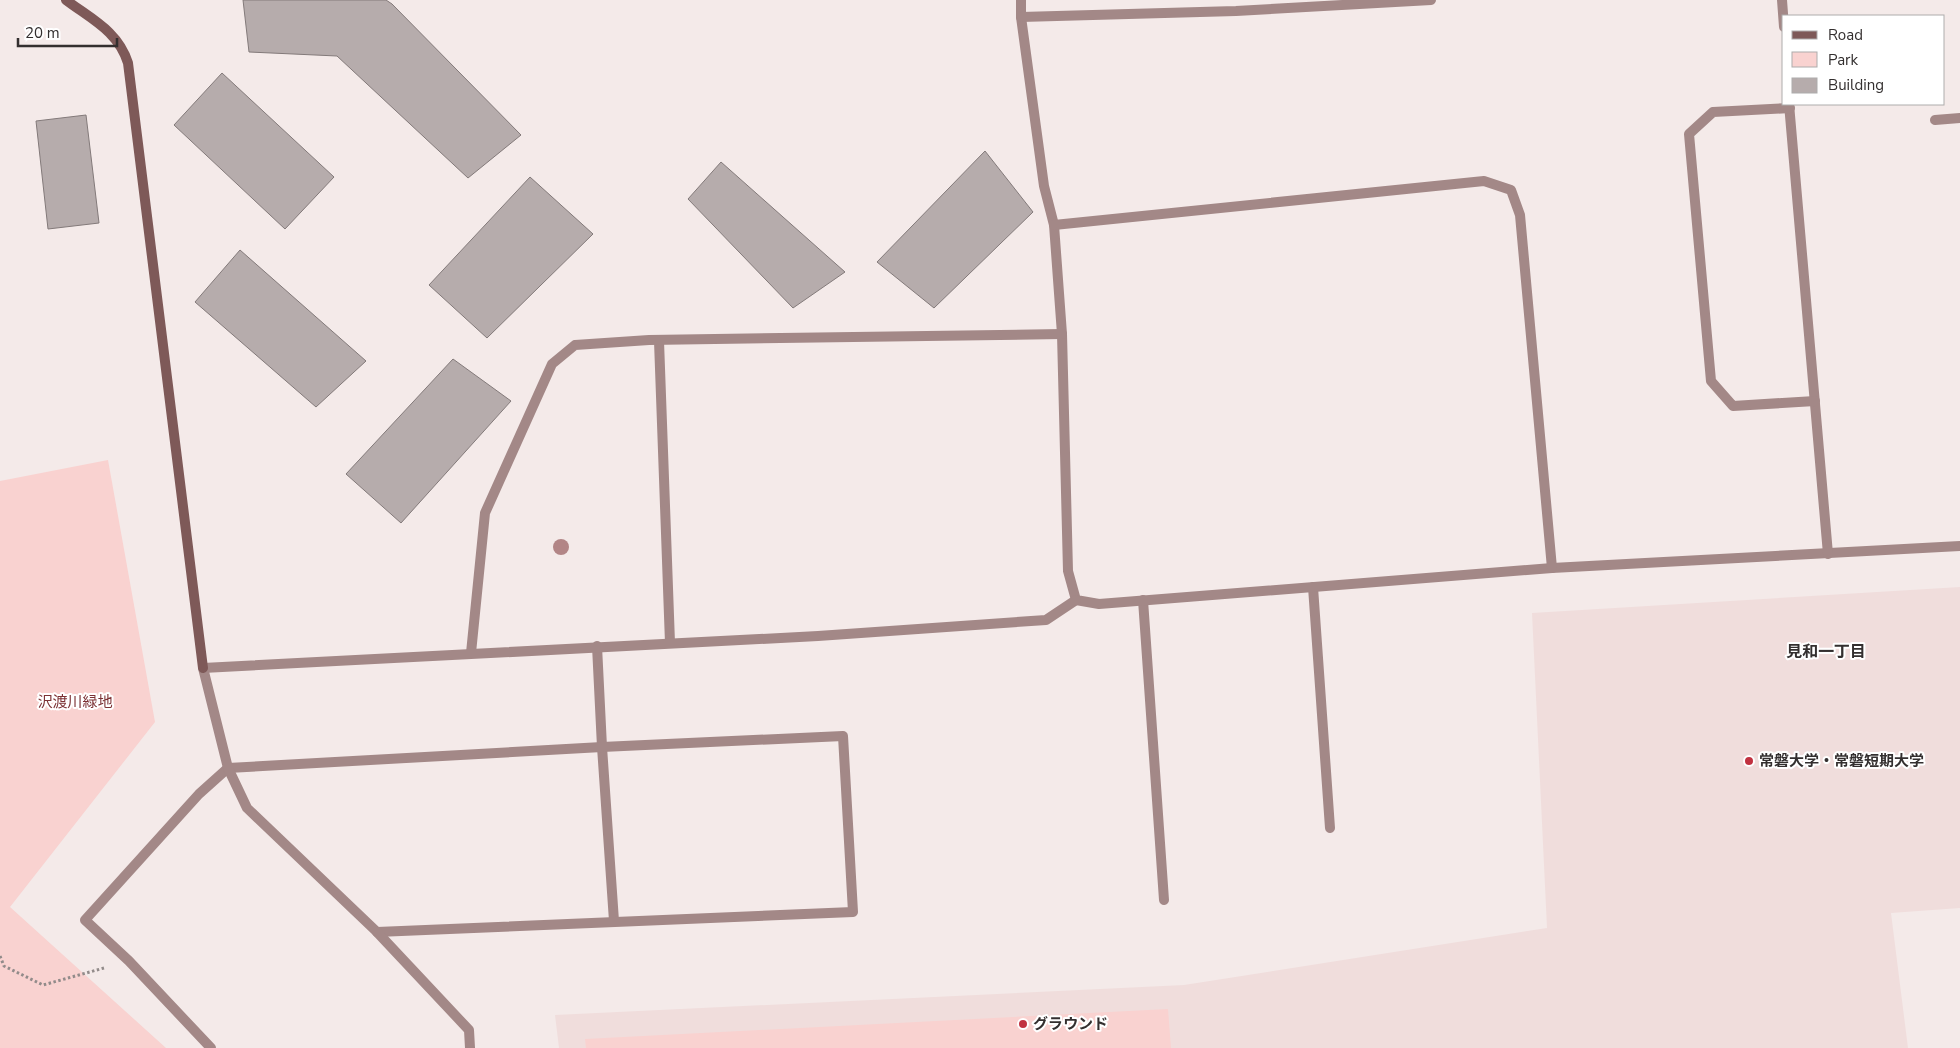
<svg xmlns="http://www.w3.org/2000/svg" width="1960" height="1048" font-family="'Nunito Sans','Noto Sans JP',sans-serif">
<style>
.built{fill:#f0dddc}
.green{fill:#f9d2d0}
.building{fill:#b6acac;stroke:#837a7a}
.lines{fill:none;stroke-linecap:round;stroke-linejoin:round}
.path{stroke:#928b8a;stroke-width:3;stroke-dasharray:2.5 2.5;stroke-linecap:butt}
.lane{stroke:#a38887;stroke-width:10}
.street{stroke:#a38887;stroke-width:10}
.secondary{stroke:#7e5958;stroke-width:10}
.tree{fill:#b28586}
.poi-dot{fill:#c13140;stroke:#fff;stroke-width:2}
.labels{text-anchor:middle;stroke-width:4;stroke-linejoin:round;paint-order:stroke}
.park-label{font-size:15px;fill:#7c3235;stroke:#fff}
.poi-label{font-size:15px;font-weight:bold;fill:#332f2f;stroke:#fff;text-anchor:start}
.neighbourhood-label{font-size:16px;font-weight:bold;fill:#332f2f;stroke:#fff}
</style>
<rect width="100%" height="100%" fill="#f4eae9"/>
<!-- built -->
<path class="built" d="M1960,587V908L1891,913L1908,1048H559L555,1015L1184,985L1547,928L1532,613Z"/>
<!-- green -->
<g class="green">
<path d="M108,460L155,722L10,907L166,1048H0V481Z"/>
<path d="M1168,1009L1171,1048H586L585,1039Z"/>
</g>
<!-- building -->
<g class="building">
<path d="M243,0H386L392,4L521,135L468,178L337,56L249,52Z"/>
<path d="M222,73L334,177L285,229L174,125Z"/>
<path d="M86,115L99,223L48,229L36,121Z"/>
<path d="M985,151L1033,212L934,308L877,262Z"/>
<path d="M721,162L845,272L793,308L688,199Z"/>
<path d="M530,177L593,234L487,338L429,285Z"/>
<path d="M240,250L366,361L316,407L195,302Z"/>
<path d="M453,359L511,401L401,523L346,474Z"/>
</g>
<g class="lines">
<!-- path -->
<path class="path" d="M0,956L4,966L43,985L104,968"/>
<!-- lane -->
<g class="lane">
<path d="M1935,120L1960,118"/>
<path d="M1313,587L1330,828"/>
<path d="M1143,600L1164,900"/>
</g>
<!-- street -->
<g class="street">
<path d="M1021,0V17L1044,186L1054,225L1062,334L1068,571L1076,600L1099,604L1552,568L1960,546"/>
<path d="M1782,0L1784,27"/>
<path d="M1021,17L1236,11L1431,0"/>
<path d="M1789,104L1828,554"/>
<path d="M1790,108L1713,112L1689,134L1711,381L1733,406L1815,401"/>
<path d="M1054,225L1484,181L1511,190L1520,215L1552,568"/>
<path d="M659,341L670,643"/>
<path d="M597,646L602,747L614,921"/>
<path d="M471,653L485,513L552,364L575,345L649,340L1062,334"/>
<path d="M211,1048L129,961L85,920L199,794L228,768L602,747L843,736L853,912L377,932"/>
<path d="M470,1048L469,1030L377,932L247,808L228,768L203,668L818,636L1046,620L1076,600"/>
</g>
<!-- secondary -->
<path class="secondary" d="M66,0C91,19 118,31 128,63L203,668"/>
</g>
<!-- trees -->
<circle class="tree" cx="561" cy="547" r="8"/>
<!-- markers -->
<g class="poi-dot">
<circle cx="1749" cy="761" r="5"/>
<circle cx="1023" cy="1024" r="5"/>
</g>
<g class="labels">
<!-- park labels -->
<g class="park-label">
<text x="75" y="707">沢渡川緑地</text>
</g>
<!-- poi labels -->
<g class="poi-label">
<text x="1759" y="766">常磐大学・常磐短期大学</text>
<text x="1033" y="1029">グラウンド</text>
</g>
<!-- neighbourhood labels -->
<g class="neighbourhood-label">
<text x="1826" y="657">見和一丁目</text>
</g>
</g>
<!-- legend -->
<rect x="1782" y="15" width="162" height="90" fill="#ffffff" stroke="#adacac"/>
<rect x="1792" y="31" width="25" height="8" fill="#7e5958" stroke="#adacac"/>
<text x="1828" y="40" font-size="15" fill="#332f2f">Road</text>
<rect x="1792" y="52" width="25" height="15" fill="#f9d2d0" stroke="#adacac"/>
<text x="1828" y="65" font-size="15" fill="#332f2f">Park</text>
<rect x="1792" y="78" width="25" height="15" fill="#b6acac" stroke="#adacac"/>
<text x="1828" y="90" font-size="15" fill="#332f2f">Building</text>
<!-- scale -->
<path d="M18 38v8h99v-8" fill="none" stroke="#332f2f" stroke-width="2.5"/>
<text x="25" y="38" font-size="15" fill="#332f2f" stroke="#ffffff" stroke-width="4" paint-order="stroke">20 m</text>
</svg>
